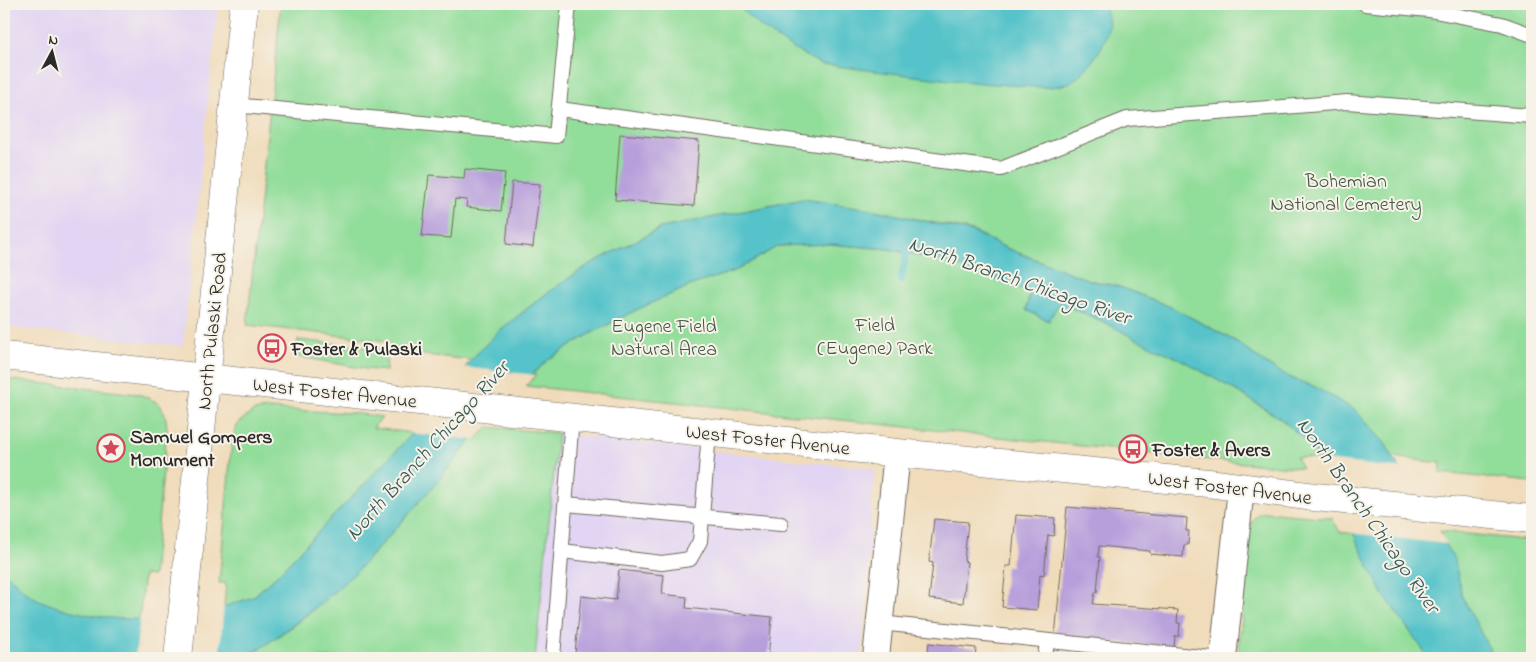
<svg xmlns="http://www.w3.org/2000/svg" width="1536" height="662" font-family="'Indie Flower',sans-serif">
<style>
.built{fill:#e2d4f3}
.green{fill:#91dd9a;stroke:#5e8462}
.water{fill:#55c3c9;stroke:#40777a}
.pier{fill:#f0dcbb}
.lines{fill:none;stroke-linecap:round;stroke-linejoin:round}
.stream{stroke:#55c3c9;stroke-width:7}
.building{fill:#b79fdb}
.service-casing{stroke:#70695d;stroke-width:16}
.minor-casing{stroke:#70695d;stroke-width:28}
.secondary-casing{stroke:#70695d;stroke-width:29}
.service{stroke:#fff;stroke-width:14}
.minor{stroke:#fff;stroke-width:26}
.secondary{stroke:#fff;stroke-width:28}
.labels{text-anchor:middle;stroke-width:4;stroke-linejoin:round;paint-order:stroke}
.park-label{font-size:20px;fill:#445847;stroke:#f7f3e8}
.street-label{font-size:20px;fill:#2b2b2b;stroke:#f7f3e8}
.poi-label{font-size:20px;font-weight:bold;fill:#2b2b2b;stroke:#f7f3e8;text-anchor:start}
.water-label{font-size:21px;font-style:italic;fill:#38595a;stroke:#f7f3e8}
</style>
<rect width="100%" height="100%" fill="#f7f3e8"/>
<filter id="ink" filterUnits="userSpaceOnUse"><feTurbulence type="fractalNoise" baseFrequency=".02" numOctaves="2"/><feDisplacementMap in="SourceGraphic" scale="10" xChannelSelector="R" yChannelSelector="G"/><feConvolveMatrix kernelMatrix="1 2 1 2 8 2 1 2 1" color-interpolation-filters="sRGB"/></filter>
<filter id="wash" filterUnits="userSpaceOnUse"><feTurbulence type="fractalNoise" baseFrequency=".0096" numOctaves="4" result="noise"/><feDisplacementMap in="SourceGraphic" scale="20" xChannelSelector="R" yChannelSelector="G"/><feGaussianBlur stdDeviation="1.12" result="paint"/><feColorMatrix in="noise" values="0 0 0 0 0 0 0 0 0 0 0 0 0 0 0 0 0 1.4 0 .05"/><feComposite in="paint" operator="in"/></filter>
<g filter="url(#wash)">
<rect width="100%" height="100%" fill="#f0dcbb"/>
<!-- built -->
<g class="built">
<path d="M4,4H218L183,346L4,327Z"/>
<path d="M558,433L874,469L862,658H535Z"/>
</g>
<!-- green -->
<g class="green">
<path d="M281,4H1532V482L1440,473L1441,463L1393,457L1384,442L1315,387L1291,378L1266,364L1237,342L1171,307L1120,287L1089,280L1006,248L973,231L870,209L803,199L661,228L590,264L547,293L499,331L471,360L398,352L390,343L380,340L247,325Z"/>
<path d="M829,244L888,249L952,263L1030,292L1026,310L1048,321L1059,303L1100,320L1184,361L1240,393L1281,419L1305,440L1320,459L1296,457L1302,468L1211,460L526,386L536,375L533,374L549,359L590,334L638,309L692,285L737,270L778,246Z"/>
<path d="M298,340L384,349L387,354L386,371L366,369L295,356Z"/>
<path d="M4,379L138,394C159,401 166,407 167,430L153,576L144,575L135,658H4Z"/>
<path d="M267,409L354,413L382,417L373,428L413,433L278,574L253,597L224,607L226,583H219L232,440L238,423L254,411Z"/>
<path d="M488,427L558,433L535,658H244C336,605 405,521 472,439L476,440Z"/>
<path d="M1265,512L1332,518L1340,532L1446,544L1440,531L1532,541V658H1238L1251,522L1259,513Z"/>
</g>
<!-- water -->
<g class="water">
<path d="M738,4H1102C1112,21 1110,29 1102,46C1095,59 1080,79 1066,84C1050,90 1026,86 1009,85C946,81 883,72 821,64C797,52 752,26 738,4Z"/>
<path d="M803,199L870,209L973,232L1006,248L1089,280L1120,287L1171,307L1237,342L1266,364L1291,378L1315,387L1355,410L1384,442L1455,561L1462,596L1494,658H1429L1383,594L1359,546L1320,459L1305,440L1281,419L1240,393L1184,361L1136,339L1100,320L1059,303L1049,321L1026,310L1030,292L951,263L889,249L829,244L778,246L737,270L692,285L638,309L590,334L549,359L499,405L434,486L357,571L327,598L298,621L264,646L244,658H11L4,652V571C12,579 21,588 30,595C54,610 107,620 136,619L224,607L253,597L278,574L413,433L471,360L499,331L547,293L590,264L661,228Z"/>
</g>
<!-- pier -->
<g class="pier">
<path d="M462,367L536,375L501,406L475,440L410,433Z"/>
<path d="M1318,459L1403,469L1447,544L1350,533Z"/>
<path d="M224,605L219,658H135L140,616Z"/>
</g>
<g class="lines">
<!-- stream -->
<path class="stream" d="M901,280L908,245"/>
</g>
<g id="blocks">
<!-- building -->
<g class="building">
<path d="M620,134L699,141L694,206L615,200Z"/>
<path d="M465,169L505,173L501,211L466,207L467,200L455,199L451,238L422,236L429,175L464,178Z"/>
<path d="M512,182L540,184L533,247L506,244Z"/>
<path d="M1067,507L1187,518L1186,531H1189L1188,545H1184L1183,557L1150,554V551L1099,546L1098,557H1100L1097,592H1095L1093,604L1178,610L1177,623H1180L1179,636H1175L1174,647L1055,637Z"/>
<path d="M1016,515L1055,518L1054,536L1048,535L1044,575L1040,574L1037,610L1002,607L1006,566H1011Z"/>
<path d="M934,519L968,522L964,561L967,562L963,603L929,599L933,563L929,562Z"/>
<path d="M619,570L664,575L662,594L687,597L686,608L772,617L768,658H592L593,655L575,653L581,596L616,600Z"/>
<path d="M929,643L976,648L975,658H927Z"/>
<path d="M1010,655L1028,657V658H1010Z"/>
</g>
</g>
</g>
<g filter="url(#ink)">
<use href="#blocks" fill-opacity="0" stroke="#70695d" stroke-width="1"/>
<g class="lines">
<!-- service casing -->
<g class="service-casing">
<g id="service">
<path d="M1365,4L1429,10L1502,24L1532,35"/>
<path d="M234,105L556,136L569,4"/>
<path d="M559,109L1001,169L1127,119L1347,102L1532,116"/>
<path d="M566,504L781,524"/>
<path d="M562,551L662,563L690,559L700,541L709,433"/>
<path d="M880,623L1211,658"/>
<path d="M553,658L572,418"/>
<path d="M1045,658L1047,641"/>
</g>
</g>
<!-- minor casing -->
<g class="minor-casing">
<g id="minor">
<path d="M876,658L897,453"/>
<path d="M1223,658L1241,488"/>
</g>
</g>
<!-- secondary casing -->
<g class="secondary-casing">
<g id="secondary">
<path d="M4,356L897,453L1208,483L1315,497L1532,519"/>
<path d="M178,658L244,4"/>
</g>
</g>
<!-- service -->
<use href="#service" class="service"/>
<!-- minor -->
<use href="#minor" class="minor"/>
<!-- secondary -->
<use href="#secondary" class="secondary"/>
</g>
</g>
<!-- icons -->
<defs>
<g id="bus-ring" transform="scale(1.4375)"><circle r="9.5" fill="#f7f3e8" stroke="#d1495b" stroke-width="1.5"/><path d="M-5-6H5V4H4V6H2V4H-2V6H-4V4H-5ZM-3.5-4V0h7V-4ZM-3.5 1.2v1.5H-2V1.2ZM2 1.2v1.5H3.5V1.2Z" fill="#d1495b"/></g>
<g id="sight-ring" transform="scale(1.4375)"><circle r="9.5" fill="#f7f3e8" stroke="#d1495b" stroke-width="1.5"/><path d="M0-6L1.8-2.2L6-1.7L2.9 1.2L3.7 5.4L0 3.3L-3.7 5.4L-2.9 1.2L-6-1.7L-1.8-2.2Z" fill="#d1495b"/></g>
</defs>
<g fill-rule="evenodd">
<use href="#bus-ring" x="272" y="348"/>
<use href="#sight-ring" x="111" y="448"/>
<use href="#bus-ring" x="1133" y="449"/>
</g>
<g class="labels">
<!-- park labels -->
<g class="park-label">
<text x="1346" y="187">Bohemian<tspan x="1346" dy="23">National Cemetery</tspan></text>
<text x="875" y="331">Field<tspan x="875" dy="23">(Eugene) Park</tspan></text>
<text x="664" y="332">Eugene Field<tspan x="664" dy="23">Natural Area</tspan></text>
</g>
<!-- street labels -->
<g class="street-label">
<text transform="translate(211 331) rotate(-84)" y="7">North Pulaski Road</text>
<text transform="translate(335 392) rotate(6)" y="7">West Foster Avenue</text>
<text transform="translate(768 439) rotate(6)" y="7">West Foster Avenue</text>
<text transform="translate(1230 487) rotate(7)" y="7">West Foster Avenue</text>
</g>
<!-- poi labels -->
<g class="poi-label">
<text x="291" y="355">Foster &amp; Pulaski</text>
<text x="130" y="443">Samuel Gompers<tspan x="130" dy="23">Monument</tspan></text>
<text x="1152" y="456">Foster &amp; Avers</text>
</g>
<!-- water labels -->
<g class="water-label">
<text transform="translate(1020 280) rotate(19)" y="7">North Branch Chicago River</text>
<text transform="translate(427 450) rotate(-48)" y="7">North Branch Chicago River</text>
<text transform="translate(1369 515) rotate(55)" y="7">North Branch Chicago River</text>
</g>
</g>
<!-- margin -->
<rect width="1536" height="662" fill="none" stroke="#f7f3e8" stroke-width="20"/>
<!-- north arrow -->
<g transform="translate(52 52) rotate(7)" stroke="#f7f3e8" stroke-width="4" paint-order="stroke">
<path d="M0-4L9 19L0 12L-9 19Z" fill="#2b2b2b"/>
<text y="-8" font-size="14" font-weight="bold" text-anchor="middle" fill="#2b2b2b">N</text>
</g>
</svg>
